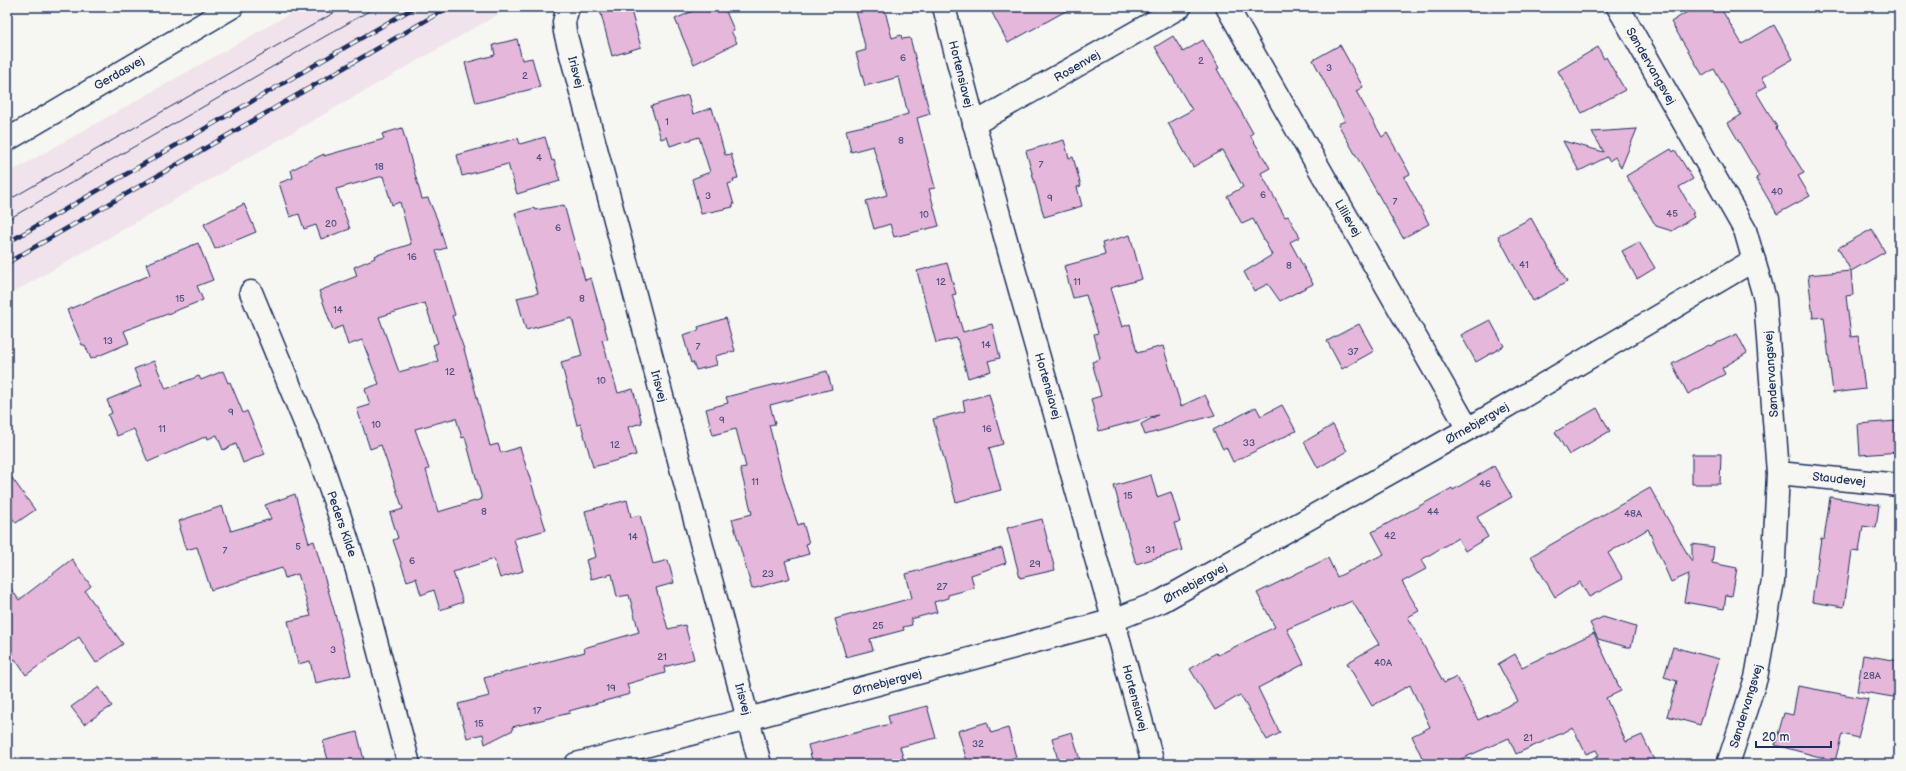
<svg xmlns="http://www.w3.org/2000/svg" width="1906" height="771" font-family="'Balsamiq Sans',sans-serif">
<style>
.built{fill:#f1e3eb}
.building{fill:#e5b7da;stroke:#1b2f5e;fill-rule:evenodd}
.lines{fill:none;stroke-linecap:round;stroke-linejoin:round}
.street-casing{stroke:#1b2f5e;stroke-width:25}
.street{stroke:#f6f6f2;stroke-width:22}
.tram{stroke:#1b2f5e;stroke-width:1}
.rail-casing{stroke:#1b2f5e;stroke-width:4.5}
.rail{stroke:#f6f6f2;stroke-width:3;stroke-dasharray:9;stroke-linecap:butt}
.labels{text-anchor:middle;stroke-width:3;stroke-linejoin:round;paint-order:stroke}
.number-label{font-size:10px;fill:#4e517d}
.street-label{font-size:12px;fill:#1b2f5e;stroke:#f6f6f2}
</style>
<rect width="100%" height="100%" fill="#f6f6f2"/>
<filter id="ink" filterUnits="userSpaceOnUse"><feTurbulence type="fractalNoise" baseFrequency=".025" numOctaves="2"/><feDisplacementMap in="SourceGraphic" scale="8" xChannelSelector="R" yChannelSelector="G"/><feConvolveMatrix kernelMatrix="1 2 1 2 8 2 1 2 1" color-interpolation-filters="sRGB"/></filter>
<g filter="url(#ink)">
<!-- built -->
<path class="built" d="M302,7H511L7,296V174Z"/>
<!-- building -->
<g class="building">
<path d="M610,7H630L641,47L612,56L600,10Z"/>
<path d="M702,7H724L734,30L731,31L737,43L694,64L675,19Z"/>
<path d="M855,7H884L892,38L901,35L902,39L910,38L930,114L917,118L935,188L929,189L939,226L894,237L890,224L874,229L866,201L887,195L873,146L851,152L846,130L868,125V126L908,114L899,77L865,86L856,53L866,50Z"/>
<path d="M989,7H1073L1008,43Z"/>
<path d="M1695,7H1720L1742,44L1774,25L1793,59L1762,77L1767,86L1756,92L1777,127L1776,128L1804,173L1798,176L1810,196L1777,214L1756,178L1759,176L1728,123L1741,115L1714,69L1703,76L1671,22Z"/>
<path d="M1173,36L1183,52L1203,40L1219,68L1217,69L1253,133L1250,135L1270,168L1261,173L1285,217L1288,216L1300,237L1290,242L1313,284L1280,301L1268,284L1254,291L1244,272L1272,255L1253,219L1242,224L1227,196L1243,187L1223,150L1193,167L1168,123L1192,110L1155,47Z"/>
<path d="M517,39L522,60L532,58L540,87L476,103L465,63L495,55L493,45Z"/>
<path d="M1340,45L1363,87L1356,91L1382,137L1387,133L1410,174L1404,177L1429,224L1403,238L1338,124L1345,121L1313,60Z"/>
<path d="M1598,47L1604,59L1606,57L1625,90L1582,113L1558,71Z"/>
<path d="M688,95L693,114L712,108L725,155L731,154L738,178L733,179L734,182L728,184L734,205H732L733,207L701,214L692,179L710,172L699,137L670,146L667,137L661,139L651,106Z"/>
<path d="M402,128L422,199L428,198L437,219L446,248L436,251L455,315L452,316L464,349L490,446L498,444L501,453L520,447L546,530L514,539L523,571L500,578L494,559L453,572L463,602L440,610L434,590L421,595L416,578L407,581L393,540L398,538L390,513L403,509L381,445L370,449L357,409L370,405L365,389L379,384L362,340L348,345L342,326L333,330L319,291L357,276L354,267L375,258L374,256L411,244L400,202L392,205L383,176L336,189L350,229L321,239L316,225L304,229L299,214L290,217L279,183L293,178L291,170L324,154V156L384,139L382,134ZM425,303L438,343L433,345L438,361L399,372L379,317ZM456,418L462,438L465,437L482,499L438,512L426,470L429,469L415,429Z"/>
<path d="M1637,129L1621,168L1615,157L1609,161L1607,157L1579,171L1563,141L1604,152L1592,132Z"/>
<path d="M545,137L552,161L554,160L560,181L517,194L508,164L462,176L457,155L518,138L520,144Z"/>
<path d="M1064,140L1069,158L1073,157L1081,186L1077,187L1082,206L1044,217L1026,151Z"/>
<path d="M1671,149L1673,152L1675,150L1693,179L1679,187L1694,213L1692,214L1694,217L1672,231L1656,226L1626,176Z"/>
<path d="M244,204L256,232L215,249L204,224Z"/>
<path d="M564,205L585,280L591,278L608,339L602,340L618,393L633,389L642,423L628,427L636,455L593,467L581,424L577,425L561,362L582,356L572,318L526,330L517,298L538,293L515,213L534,208L535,210Z"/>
<path d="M1531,218L1567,282L1533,301L1498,236Z"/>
<path d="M1872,229L1885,252L1851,271L1853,295L1846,296L1851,337L1858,336L1865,389L1833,393L1824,317L1813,318L1808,275L1851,271L1838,248Z"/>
<path d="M1130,235L1142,279L1110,288L1122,327L1130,324L1137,353L1163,346L1181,406L1205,395L1215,415L1145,435L1141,424L1158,415L1099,431L1091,399L1101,396L1092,362L1100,359L1094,334L1098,333L1086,295L1073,298L1064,266L1105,255L1102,243Z"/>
<path d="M1639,242L1655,268L1637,279L1622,251Z"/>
<path d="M198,243L213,280L197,286L203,300L124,331L129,343L91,359L85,345H82L67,310L150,275L146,264Z"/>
<path d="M947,263L956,294L952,295L963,332L992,324L1000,358L988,361L991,371L968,378L957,338L936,343L917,271Z"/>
<path d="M726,318L735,351L715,356L717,365L696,370L693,362L691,363L683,335L699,330L698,327Z"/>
<path d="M1490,320L1504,346L1476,362L1461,335Z"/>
<path d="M1359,324L1374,351L1342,369L1327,341Z"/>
<path d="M1737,334L1747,353L1722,368L1725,374L1688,394L1672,364L1709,345L1710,346Z"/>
<path d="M154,361L166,389L199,376L201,380L223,371L228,383L230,382L243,413L247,411L265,454L243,463L236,444L223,450L217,435L208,439L207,436L148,462L134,429L117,436L108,415L112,413L107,400L141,386L134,369Z"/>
<path d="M827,371L832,389L770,405L775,424L769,425L785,487L798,525L803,523L809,543L806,544L809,554L785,561L790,578L752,589L732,519L752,514L740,468L746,467L736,429L713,435L706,409L728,403L726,397Z"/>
<path d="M989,394L1003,444L989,448L1001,490L956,502L933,419L965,411L963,401Z"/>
<path d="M1282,405L1296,431L1233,462L1226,447L1223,449L1213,430L1256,407L1261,416Z"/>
<path d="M1597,408L1610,431L1569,455L1555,432Z"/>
<path d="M1896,421V433L1899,432V452L1860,455L1858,424Z"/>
<path d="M1333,425L1347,451L1318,468L1304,442Z"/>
<path d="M1692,454H1721L1720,484H1692Z"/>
<path d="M1494,466L1512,497L1477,517L1488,537L1465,551L1458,538L1421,560L1426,569L1402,582L1419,611L1408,617L1444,683L1457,677L1478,720L1518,701L1498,664L1515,654L1522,667L1594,633L1621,691L1606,698L1626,742L1642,735L1656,764H1581L1599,755L1596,750L1586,754L1573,728L1516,754L1509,738L1450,764H1425L1412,736L1430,727L1410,685L1372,706L1347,663L1379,644L1352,601L1287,629L1304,664L1258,688L1280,733L1267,740L1240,695L1215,710L1190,669L1216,653L1218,655L1275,627L1257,593L1328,558L1337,577L1384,554L1372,532L1452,488L1453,490Z"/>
<path d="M7,471L35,510L16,523L7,511Z"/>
<path d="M1151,475L1157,497L1171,492L1180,522L1174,523L1182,550L1136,564L1114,486Z"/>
<path d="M1650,488L1692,562V544L1714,547L1712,563L1737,568L1732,596L1726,595L1724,609L1684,602L1689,574L1671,582L1648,529L1608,553L1623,579L1589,597L1580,582L1555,597L1531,556Z"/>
<path d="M295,494L309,543L314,541L337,621L351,675L315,683L310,661L298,664L288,621L311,616L298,574L285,578L282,568L211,590L197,547L186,550L179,528L181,527L179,521L222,506L231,531L271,519L265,505Z"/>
<path d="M1830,497L1879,505L1876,528L1863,526L1859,552L1852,551L1844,607L1812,602L1821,538L1824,539Z"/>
<path d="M627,500L631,517L640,515L653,564L668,560L674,583L656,588L668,629L685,625L694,659L664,667L665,673L627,684L630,694L569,711L570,713L512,727L513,730L485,744L483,734L467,738L458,704L489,696L484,678L585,652L584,648L639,632L629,595L617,597L612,574L591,579L586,560L596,557L585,511Z"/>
<path d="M1042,519L1055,570L1020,578L1007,528Z"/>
<path d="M1002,548L1006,563L971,575L974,588L948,595V598L934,602L937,612L911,619L912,625L903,627L904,630L870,639L873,650L846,657L835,619L912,598L906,574Z"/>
<path d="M72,559L91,586L85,591L123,644L96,663L79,637L26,675L15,659L7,665V583L19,600Z"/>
<path d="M1603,617L1636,627L1631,647H1627L1598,639L1590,623Z"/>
<path d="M1673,647L1719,659L1700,725L1667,716L1677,681L1664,677Z"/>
<path d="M1863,655L1899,661V698L1857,691Z"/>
<path d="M1798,686L1868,699L1858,738L1842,734L1835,761L1775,745L1784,713L1793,715Z"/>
<path d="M99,687L112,706L84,724L71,707Z"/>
<path d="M927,706L936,738L900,747L905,764H813L808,745L890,724L888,716Z"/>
<path d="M987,722L991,733L1008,728L1016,757L994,764H968L958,731Z"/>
<path d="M357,732L365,764H329L323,741Z"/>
<path d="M1072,732L1081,764H1059L1052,738Z"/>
</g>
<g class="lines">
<!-- street casing -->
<g class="street-casing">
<g id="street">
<path d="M568,7L564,22L565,32L760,764"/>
<path d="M944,7C1008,261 1085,511 1153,764"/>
<path d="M1227,7L1468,429"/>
<path d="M1618,7L1745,230L1765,299L1778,473L1773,581L1756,678L1728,764"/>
<path d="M974,124L1180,7"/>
<path d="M7,140L232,7"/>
<path d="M251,292L320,459L340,517L357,570L409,764"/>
<path d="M1778,473L1899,485"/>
<path d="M576,764L748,719L1114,620L1162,601L1468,429L1754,260"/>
</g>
</g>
<!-- street -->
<use href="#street" class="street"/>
<!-- tram -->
<g class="tram">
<path d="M7,201L344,7"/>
<path d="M7,220L376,7"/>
</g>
<!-- rail casing -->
<g class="rail-casing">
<g id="rail">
<path d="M7,243L415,7"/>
<path d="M7,263L449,7"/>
</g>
</g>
<!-- rail -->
<use href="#rail" class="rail"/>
</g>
</g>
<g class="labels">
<!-- number labels -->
<g class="number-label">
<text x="903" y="61">6</text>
<text x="1201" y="64">2</text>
<text x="1329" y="71">3</text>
<text x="525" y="79">2</text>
<text x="667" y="125">1</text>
<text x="901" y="144">8</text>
<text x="539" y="161">4</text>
<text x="1041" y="168">7</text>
<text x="379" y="170">18</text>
<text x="1777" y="195">40</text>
<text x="1263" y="198">6</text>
<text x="708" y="199">3</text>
<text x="1050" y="201">9</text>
<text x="1395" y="205">7</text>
<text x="1672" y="217">45</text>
<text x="924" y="218">10</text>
<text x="331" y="227">20</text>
<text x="558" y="231">6</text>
<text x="412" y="260">16</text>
<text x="1524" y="268">41</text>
<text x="1289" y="269">8</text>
<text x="941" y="285">12</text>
<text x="1077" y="285">11</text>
<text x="180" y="302">15</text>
<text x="582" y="302">8</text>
<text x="338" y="313">14</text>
<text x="108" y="344">13</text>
<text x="986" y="348">14</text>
<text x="698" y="350">7</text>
<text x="1353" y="355">37</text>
<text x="450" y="375">12</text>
<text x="601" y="384">10</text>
<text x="231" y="415">9</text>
<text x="722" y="423">9</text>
<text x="376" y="428">10</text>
<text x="162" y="432">11</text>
<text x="987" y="432">16</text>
<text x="1249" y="446">33</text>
<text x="615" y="448">12</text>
<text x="755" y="485">11</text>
<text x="1485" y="487">46</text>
<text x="1128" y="499">15</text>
<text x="484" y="515">8</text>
<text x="1433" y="515">44</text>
<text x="1633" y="517">48A</text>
<text x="1390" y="539">42</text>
<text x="633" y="540">14</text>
<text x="298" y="550">5</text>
<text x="1150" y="553">31</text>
<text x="225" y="554">7</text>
<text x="412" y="564">6</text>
<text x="1035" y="567">29</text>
<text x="768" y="577">23</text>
<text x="942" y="590">27</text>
<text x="878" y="629">25</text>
<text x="333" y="653">3</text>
<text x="662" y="660">21</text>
<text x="1383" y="666">40A</text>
<text x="1872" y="679">28A</text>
<text x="611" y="691">19</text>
<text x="537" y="714">17</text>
<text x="479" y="727">15</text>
<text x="1528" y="741">21</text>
<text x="978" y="747">32</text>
</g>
<!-- street labels -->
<g class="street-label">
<text transform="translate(1077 66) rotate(-30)" y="4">Rosenvej</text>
<text transform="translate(1651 66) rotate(60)" y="4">Søndervangsvej</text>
<text transform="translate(576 72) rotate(75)" y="4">Irisvej</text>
<text transform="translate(119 73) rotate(-30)" y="4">Gerdasvej</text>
<text transform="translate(961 74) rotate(76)" y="4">Hortensiavej</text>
<text transform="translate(1348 218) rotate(60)" y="4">Lillievej</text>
<text transform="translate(1771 374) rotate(-94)" y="4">Søndervangsvej</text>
<text transform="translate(659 386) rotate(75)" y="4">Irisvej</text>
<text transform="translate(1048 386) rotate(74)" y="4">Hortensiavej</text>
<text transform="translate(1477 423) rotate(-30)" y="4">Ørnebjergvej</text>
<text transform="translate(1839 479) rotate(6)" y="4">Staudevej</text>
<text transform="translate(342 524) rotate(71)" y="4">Peders Kilde</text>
<text transform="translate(1195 583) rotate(-29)" y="4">Ørnebjergvej</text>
<text transform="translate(887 682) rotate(-15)" y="4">Ørnebjergvej</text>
<text transform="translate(1135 698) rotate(75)" y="4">Hortensiavej</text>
<text transform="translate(743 699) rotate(75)" y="4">Irisvej</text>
<text transform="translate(1746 706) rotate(-73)" y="4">Søndervangsvej</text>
</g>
</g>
<!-- margin -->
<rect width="1906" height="771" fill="none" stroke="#f6f6f2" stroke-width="24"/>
<rect x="12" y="12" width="1882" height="747" fill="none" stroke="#1b2f5e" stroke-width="1.5" filter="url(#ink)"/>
<!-- scale -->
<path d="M1756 741v6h75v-6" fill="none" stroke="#1b2f5e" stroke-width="2"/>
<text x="1762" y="741" font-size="12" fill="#1b2f5e" stroke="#f6f6f2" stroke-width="3" paint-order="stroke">20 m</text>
</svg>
